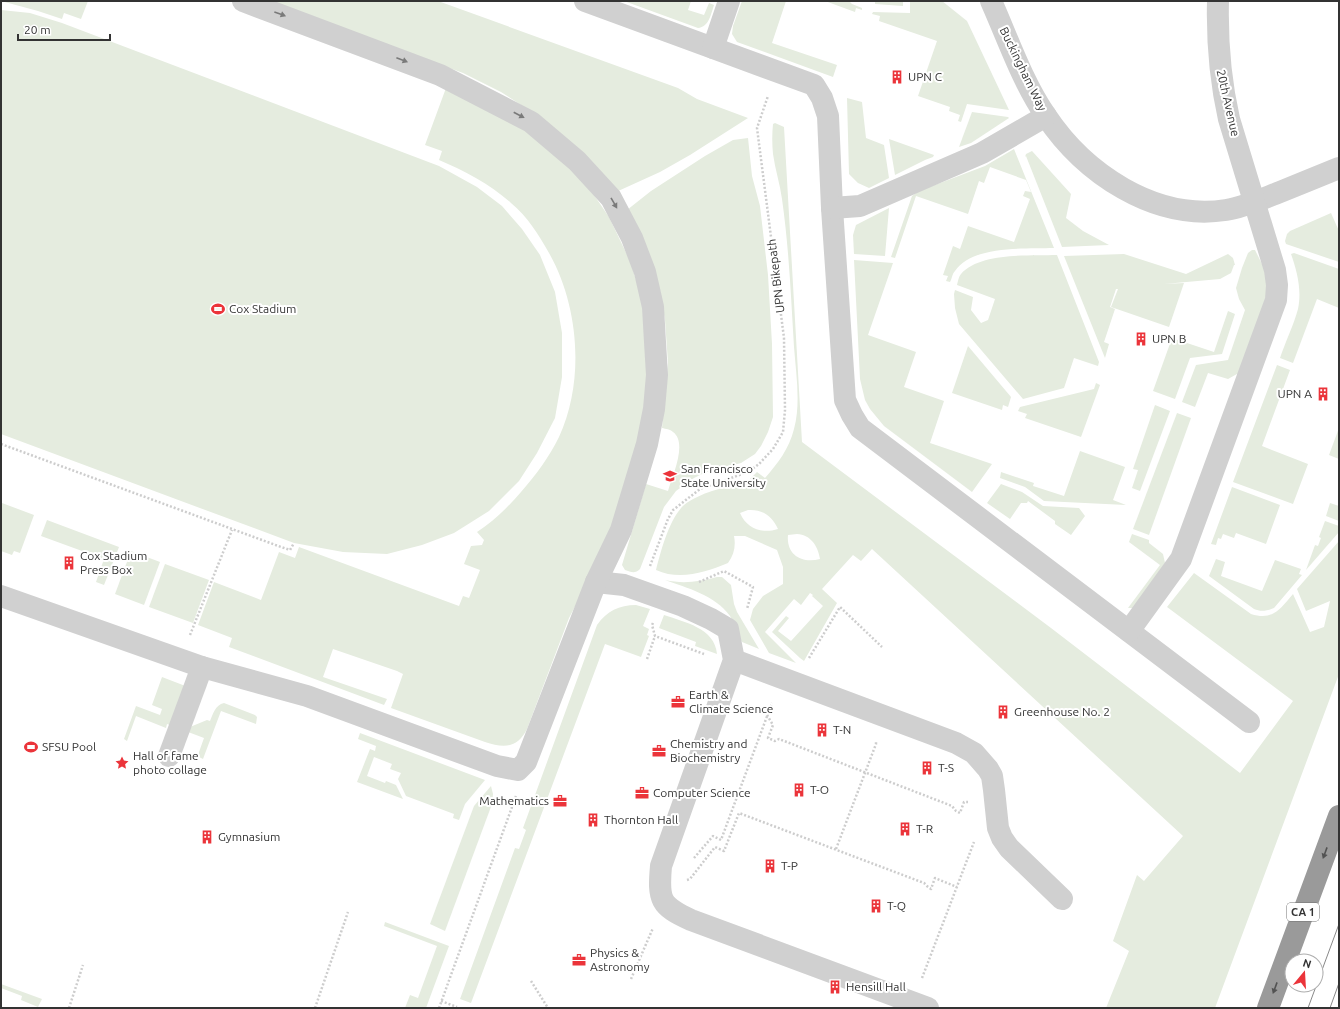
<svg xmlns="http://www.w3.org/2000/svg" width="1340" height="1009" font-family="Ubuntu,sans-serif">
<style>
.green{fill:#e5ecdf;fill-rule:evenodd}
.lines{fill:none;stroke-linecap:round;stroke-linejoin:round}
.path{stroke:#cdcdcd;stroke-width:2.5;stroke-dasharray:2 2;stroke-linecap:butt}
.minor{stroke:#d0d0d0;stroke-width:22}
.highway{stroke:#9a9a9a;stroke-width:22}
.tram{stroke:#888;stroke-width:1}
.oneway{fill:#7a7a7a}
.oneway2{fill:#525252}
.labels{text-anchor:middle;stroke-width:4;stroke-linejoin:round;paint-order:stroke}
.shield{fill:#fff;stroke:#707070;stroke-width:1}
.shield-label{font-size:11px;font-weight:bold;fill:#333}
.street-label{font-size:12px;fill:#333;stroke:#fff}
.poi-label{font-size:12px;fill:#333;stroke:#fff;text-anchor:start}
</style>
<rect width="100%" height="100%" fill="#fff"/>
<!-- green -->
<g class="green">
<path d="M1,1H88L81,19L64,13L62,19L38,11Z"/>
<path d="M267,1H438L678,88L697,99L748,118L690,155L660,172L616,192L538,116L501,92L463,73Z"/>
<path d="M624,1H691L688,10L704,15L709,3L714,5C711,14 709,27 698,28Z"/>
<path d="M742,1H786L772,43L837,65L833,77L737,42L732,34L733,26Z"/>
<path d="M825,1H849L852,4L862,8V10L856,8L855,12Z"/>
<path d="M875,1H903V6L875,4Z"/>
<path d="M910,1H942L967,21L1009,110L967,104L961,122L958,121L960,115L949,111L950,107L918,96L937,41L879,21L880,16L872,14L873,12L910,13Z"/>
<path d="M1,10L30,13L62,23L439,166L477,187L502,206L522,229L540,255L555,292L562,333V377L555,418L537,453L519,481L489,511L454,533L422,545L387,554L343,552L294,543L1,434Z"/>
<path d="M446,88L514,121L559,155L594,195L609,217L631,263L638,287L644,313L648,368L643,427L606,547L569,618L527,729C517,749 503,748 485,742L391,708L403,674L397,671L333,649L323,677L387,699L384,705L229,647L232,638L198,625L214,582L261,600L279,552L295,558L299,547L459,606L463,596L469,598L480,570L464,564L471,546L482,545L484,540L477,532C494,521 508,507 521,492C536,475 549,457 559,437C585,381 579,306 549,253C539,235 527,216 511,203C490,184 465,171 439,160L442,151L425,145Z"/>
<path d="M847,98L862,102L866,138L884,145L889,178L869,188L858,183L849,174Z"/>
<path d="M972,112L1008,117L1009,118L971,143L959,147Z"/>
<path d="M775,123L784,127L802,442L1051,628L1240,773L1293,701L1167,607L1194,573L1251,614C1273,621 1280,609 1293,594L1310,632L1324,627L1330,601L1306,611L1297,589L1339,541V674L1215,1008H1106L1129,951L1113,941L1137,875L1144,881L1183,836L872,549L861,561L853,555L822,589L837,603L804,661L800,658L772,632L786,616L789,618L778,631L791,641L823,606L812,596L813,595L810,593L801,605L794,599L765,632L796,663L769,653L750,620L753,609L763,596L783,584V567L777,550L745,536H734C736,546 734,555 728,563C706,572 680,581 656,570C661,551 669,519 684,505C691,499 703,494 712,491C723,487 738,487 748,481C751,478 754,475 757,472L765,478C778,463 789,449 794,429C801,403 796,374 794,347C791,298 789,248 782,199C780,184 775,169 773,154C772,144 772,134 773,124ZM748,510C762,509 772,516 778,529C762,534 747,529 740,513ZM797,534C811,535 818,546 820,559C802,564 786,555 788,535Z"/>
<path d="M748,138L752,176L760,206L768,275L772,344L773,417L768,432L761,446L755,454L741,463L706,472L694,478L676,491L664,507L640,569C635,574 631,572 625,570L622,565L646,484L668,491C672,476 688,443 673,432C670,429 666,429 662,428L668,363L665,320L660,290L627,210L651,191L705,156L733,140Z"/>
<path d="M889,139L934,155L933,157L925,160L895,175Z"/>
<path d="M1014,149L1054,248C1025,249 973,245 955,271C952,274 952,279 950,282L946,281L948,276L943,275L953,246L960,249L968,226L1014,242L1030,199L1023,196L1025,191L1031,192L1026,180L990,167L984,183L979,181L968,214L916,196L895,258L891,257L912,196L919,191L985,166Z"/>
<path d="M1032,151L1071,194L1066,218L1083,231L1109,245L1062,247L1026,156L1025,157L1026,154Z"/>
<path d="M889,208L885,256L854,254L853,235L856,225Z"/>
<path d="M1331,213L1339,231V262L1286,244L1285,241L1287,234L1290,231Z"/>
<path d="M1252,250H1255L1265,270L1268,296L1240,375L1237,374L1228,379L1208,373L1195,407L1182,402L1196,365L1228,360L1245,310L1239,299L1236,288L1242,268L1248,253Z"/>
<path d="M1294,253L1339,269V308L1317,299L1293,363L1280,358C1285,343 1294,324 1298,309C1302,290 1297,271 1291,254Z"/>
<path d="M1124,254L1186,274L1228,254L1233,258L1235,265H1234L1231,273L1220,279L1164,284L1184,283L1169,327L1111,307L1118,289H1116L1110,307L1115,309L1104,342L1109,344L1105,358L1064,256Z"/>
<path d="M1057,255L1099,362L1098,366L1074,358L1064,388L1023,399L959,324L955,308L954,294L955,290L973,297L971,310L981,323L988,320L995,299L957,285C958,281 959,276 961,274C980,252 1030,256 1057,255Z"/>
<path d="M854,260L893,263L868,335L916,352L904,387L944,401L930,443L992,464L972,492L884,426L870,409L865,400L860,379Z"/>
<path d="M1228,311L1235,314L1222,354L1190,358L1175,399L1153,391L1172,338L1214,352Z"/>
<path d="M968,346L1011,397L1008,407L1003,405L1002,410L952,393Z"/>
<path d="M1277,365L1290,370L1262,446L1308,464L1293,504L1233,482Z"/>
<path d="M1096,383L1100,385L1081,437L1025,418L1027,414L1018,411L1020,407L1094,389Z"/>
<path d="M1155,405L1170,411L1140,491L1132,488L1138,470L1133,469Z"/>
<path d="M1177,413L1191,418L1149,535L1133,529Z"/>
<path d="M1339,428V459L1329,455Z"/>
<path d="M1080,451L1125,467L1113,500L1126,505L1044,501L1025,487L1000,478L1001,472L1034,483L1033,486L1064,496Z"/>
<path d="M1001,484L1022,492L1043,506L1079,508L1085,516L1071,535L1055,524V521L1028,501L1027,503H1021L1010,519L987,503Z"/>
<path d="M1232,487L1280,505L1266,544L1236,533L1234,538L1223,534L1221,539L1218,538L1216,545L1211,544Z"/>
<path d="M2,503L34,515L20,553L14,551L12,555L1,551Z"/>
<path d="M1330,503L1339,506V521L1326,516Z"/>
<path d="M47,520L119,547L104,585L96,582L104,559L41,536Z"/>
<path d="M1325,521L1339,526V532L1306,570L1315,545L1318,546L1321,538L1319,537Z"/>
<path d="M1132,534L1149,540V543L1163,554L1165,563L1134,608H1128L1160,565L1129,542Z"/>
<path d="M131,551L160,562L144,605L115,594Z"/>
<path d="M1216,559L1225,562L1221,576L1262,591L1275,560L1301,569L1299,574L1302,575L1274,608C1266,611 1261,612 1254,609L1209,576Z"/>
<path d="M165,564L209,580L193,623L149,607Z"/>
<path d="M717,577H722L731,585L734,604L737,612L759,649L742,642C737,634 735,624 730,616C715,595 687,588 665,580C683,584 698,582 717,577Z"/>
<path d="M636,605L650,609L643,626L649,629L647,635L649,636L641,657L605,644L471,1003L460,999L515,848L519,849L526,830L523,828L597,625C607,611 619,605 636,605Z"/>
<path d="M664,615C684,622 715,628 717,654L695,646L696,642L659,628Z"/>
<path d="M162,677L201,692L190,727L207,720L210,721C213,714 215,705 224,703L255,715L257,717L256,724L221,711L203,759L199,757V752L204,738L167,724L166,728L136,716L127,741L124,739L136,706L160,715L162,709L152,705Z"/>
<path d="M360,733L485,780L465,804L459,820L453,818L454,814L406,796L398,779L401,773L390,769L392,764L374,757L367,776L385,783L386,781L396,785L403,799L357,782L370,749L375,751L376,746L358,739Z"/>
<path d="M491,786L493,794L492,804L445,931L430,924L474,806Z"/>
<path d="M385,922L449,946L426,1008H405L410,995L418,998L437,946L384,926Z"/>
<path d="M1,984L42,999L38,1007L21,1000L22,996L1,988Z"/>
</g>
<g class="lines">
<!-- path -->
<g class="path">
<path d="M1,444L281,547L290,550L294,543"/>
<path d="M650,566L668,519L673,510L700,489L748,472L759,464L773,449L783,432L785,410L784,338L757,128L768,96"/>
<path d="M699,582L724,571L753,587L747,609"/>
<path d="M653,623L652,625L655,636L704,654"/>
<path d="M190,635L232,530"/>
<path d="M809,658L840,607L882,647"/>
<path d="M647,659L655,636"/>
<path d="M767,715L773,725L768,738L775,741L779,739L952,806L956,811L960,813L964,802H968"/>
<path d="M836,849L876,744V741"/>
<path d="M694,858L713,836L721,840L772,703"/>
<path d="M687,880L690,879L715,847L724,851L739,813L924,883L928,887L931,889L935,878L957,887"/>
<path d="M922,978L974,842"/>
<path d="M631,979L653,928"/>
<path d="M531,981L548,1008"/>
<path d="M441,1001L457,1007"/>
<path d="M69,1008L83,965"/>
<path d="M315,1008L348,912"/>
<path d="M439,1008L516,796"/>
</g>
<!-- minor -->
<g class="minor">
<path d="M585,1L713,48"/>
<path d="M729,1L713,48L814,85L822,98L828,116L832,208L845,400L852,415L860,428L1249,722"/>
<path d="M991,1C1008,39 1022,81 1046,116C1084,173 1154,221 1226,210C1245,207 1262,199 1280,192C1300,184 1319,176 1339,168"/>
<path d="M832,208L860,206L982,153L1046,116"/>
<path d="M596,582L624,585L683,606L711,619L728,629L734,660L661,866C658,900 660,906 691,920L928,1008"/>
<path d="M1,596L202,667L307,696L497,766L518,770L526,762L596,582L621,530L647,444L654,409L657,375L655,342L653,307L645,272L632,238L611,198L577,161L531,122L440,75L243,1"/>
<path d="M1129,631L1181,559L1276,300L1277,285L1275,270L1229,119C1220,79 1217,41 1218,1"/>
<path d="M734,660L956,743L974,753L988,769L992,776L994,790L998,828L1002,838L1009,848L1062,899"/>
<path d="M169,756L202,667"/>
</g>
<!-- highway -->
<path class="highway" d="M1268,1008L1339,816"/>
<!-- tram -->
<g class="tram">
<path d="M1308,1008L1339,924"/>
<path d="M1330,1008L1339,983"/>
</g>
</g>
<!-- one-way arrows -->
<defs><path id="oneway-solid" d="M-6-.8H1V-3.2L6.5 0L1 3.2V.8H-6Z"/></defs>
<g class="oneway">
<use href="#oneway-solid" transform="translate(280 14) rotate(20)"/>
<use href="#oneway-solid" transform="translate(402 60) rotate(21)"/>
<use href="#oneway-solid" transform="translate(519 115) rotate(28)"/>
<use href="#oneway-solid" transform="translate(614 203) rotate(60)"/>
</g>
<g class="oneway2">
<use href="#oneway-solid" transform="translate(1325 853) rotate(110)"/>
<use href="#oneway-solid" transform="translate(1275 988) rotate(110)"/>
</g>
<!-- icons -->
<defs>
<g id="building-bare" transform="scale(1.08)"><path d="M-4-6H4V6H1V3H-1V6H-4ZM-2.5-4.3h1.7v1.8h-1.7ZM.8-4.3h1.7v1.8H.8ZM-2.5-1h1.7V.8h-1.7ZM.8-1h1.7V.8H.8Z" fill="#eb343a" stroke="#fff" stroke-width="2.5" paint-order="stroke"/></g>
<g id="stadium-bare" transform="scale(1.08)"><path d="M0-5a6.5 5 0 1 0 0 10a6.5 5 0 1 0 0-10ZM-3.5-1.8h7v3.6h-7Z" fill="#eb343a" stroke="#fff" stroke-width="2.5" paint-order="stroke"/></g>
<g id="university-bare" transform="scale(1.08)"><path d="M0-5L7-2L0 1L-7-2ZM-4 1L0 2.5L4 1V4Q0 6-4 4Z" fill="#eb343a" stroke="#fff" stroke-width="2.5" paint-order="stroke"/></g>
<g id="office-bare" transform="scale(1.08)"><path d="M-6-3h4V-5.5h4V-3h4V5H-6ZM-1-4.5V-3h2v-1.5ZM-6 0V1H6V0Z" fill="#eb343a" stroke="#fff" stroke-width="2.5" paint-order="stroke"/></g>
<g id="sight-bare" transform="scale(1.08)"><path d="M0-6L1.8-2.2L6-1.7L2.9 1.2L3.7 5.4L0 3.3L-3.7 5.4L-2.9 1.2L-6-1.7L-1.8-2.2Z" fill="#eb343a" stroke="#fff" stroke-width="2.5" paint-order="stroke"/></g>
</defs>
<g fill-rule="evenodd">
<use href="#building-bare" x="897" y="77"/>
<use href="#stadium-bare" x="218" y="309"/>
<use href="#building-bare" x="1141" y="339"/>
<use href="#building-bare" x="1323" y="394"/>
<use href="#university-bare" x="670" y="476"/>
<use href="#building-bare" x="69" y="563"/>
<use href="#office-bare" x="678" y="702"/>
<use href="#building-bare" x="1003" y="712"/>
<use href="#building-bare" x="822" y="730"/>
<use href="#stadium-bare" x="31" y="747"/>
<use href="#office-bare" x="659" y="751"/>
<use href="#sight-bare" x="122" y="763"/>
<use href="#building-bare" x="927" y="768"/>
<use href="#building-bare" x="799" y="790"/>
<use href="#office-bare" x="642" y="793"/>
<use href="#office-bare" x="560" y="801"/>
<use href="#building-bare" x="593" y="820"/>
<use href="#building-bare" x="905" y="829"/>
<use href="#building-bare" x="207" y="837"/>
<use href="#building-bare" x="770" y="866"/>
<use href="#building-bare" x="876" y="906"/>
<use href="#office-bare" x="579" y="960"/>
<use href="#building-bare" x="835" y="987"/>
</g>
<g class="labels">
<!-- shield labels -->
<rect class="shield" x="1287" y="903" width="32" height="18" rx="3"/>
<g class="shield-label">
<text x="1303" y="916">CA 1</text>
</g>
<!-- street labels -->
<g class="street-label">
<text transform="translate(1023 69) rotate(64)" y="4">Buckingham Way</text>
<text transform="translate(1228 103) rotate(77)" y="4">20th Avenue</text>
<text transform="translate(776 276) rotate(-97)" y="4">UPN Bikepath</text>
</g>
<!-- poi labels -->
<g class="poi-label">
<text x="908" y="81">UPN C</text>
<text x="229" y="313">Cox Stadium</text>
<text x="1152" y="343">UPN B</text>
<text x="1312" y="398" text-anchor="end">UPN A</text>
<text x="681" y="473">San Francisco<tspan x="681" dy="14">State University</tspan></text>
<text x="80" y="560">Cox Stadium<tspan x="80" dy="14">Press Box</tspan></text>
<text x="689" y="699">Earth &amp;<tspan x="689" dy="14">Climate Science</tspan></text>
<text x="1014" y="716">Greenhouse No. 2</text>
<text x="833" y="734">T-N</text>
<text x="670" y="748">Chemistry and<tspan x="670" dy="14">Biochemistry</tspan></text>
<text x="42" y="751">SFSU Pool</text>
<text x="133" y="760">Hall of fame<tspan x="133" dy="14">photo collage</tspan></text>
<text x="938" y="772">T-S</text>
<text x="810" y="794">T-O</text>
<text x="653" y="797">Computer Science</text>
<text x="549" y="805" text-anchor="end">Mathematics</text>
<text x="604" y="824">Thornton Hall</text>
<text x="916" y="833">T-R</text>
<text x="218" y="841">Gymnasium</text>
<text x="781" y="870">T-P</text>
<text x="887" y="910">T-Q</text>
<text x="590" y="957">Physics &amp;<tspan x="590" dy="14">Astronomy</tspan></text>
<text x="846" y="991">Hensill Hall</text>
</g>
</g>
<!-- border -->
<rect width="1340" height="1009" fill="none" stroke="#333333" stroke-width="4"/>
<!-- north arrow -->
<g transform="translate(1304 973) rotate(18)"><circle r="19" fill="#ffffff" stroke="#adadad"/>
<path d="M0-3L7 15L0 10L-7 15Z" fill="#eb343a"/>
<text y="-6" font-size="11" font-weight="bold" text-anchor="middle" fill="#333333">N</text>
</g>
<!-- scale -->
<path d="M18 34v6h92v-6" fill="none" stroke="#333333" stroke-width="2"/>
<text x="24" y="34" font-size="12" fill="#333333" stroke="#ffffff" stroke-width="3" paint-order="stroke">20 m</text>
</svg>
